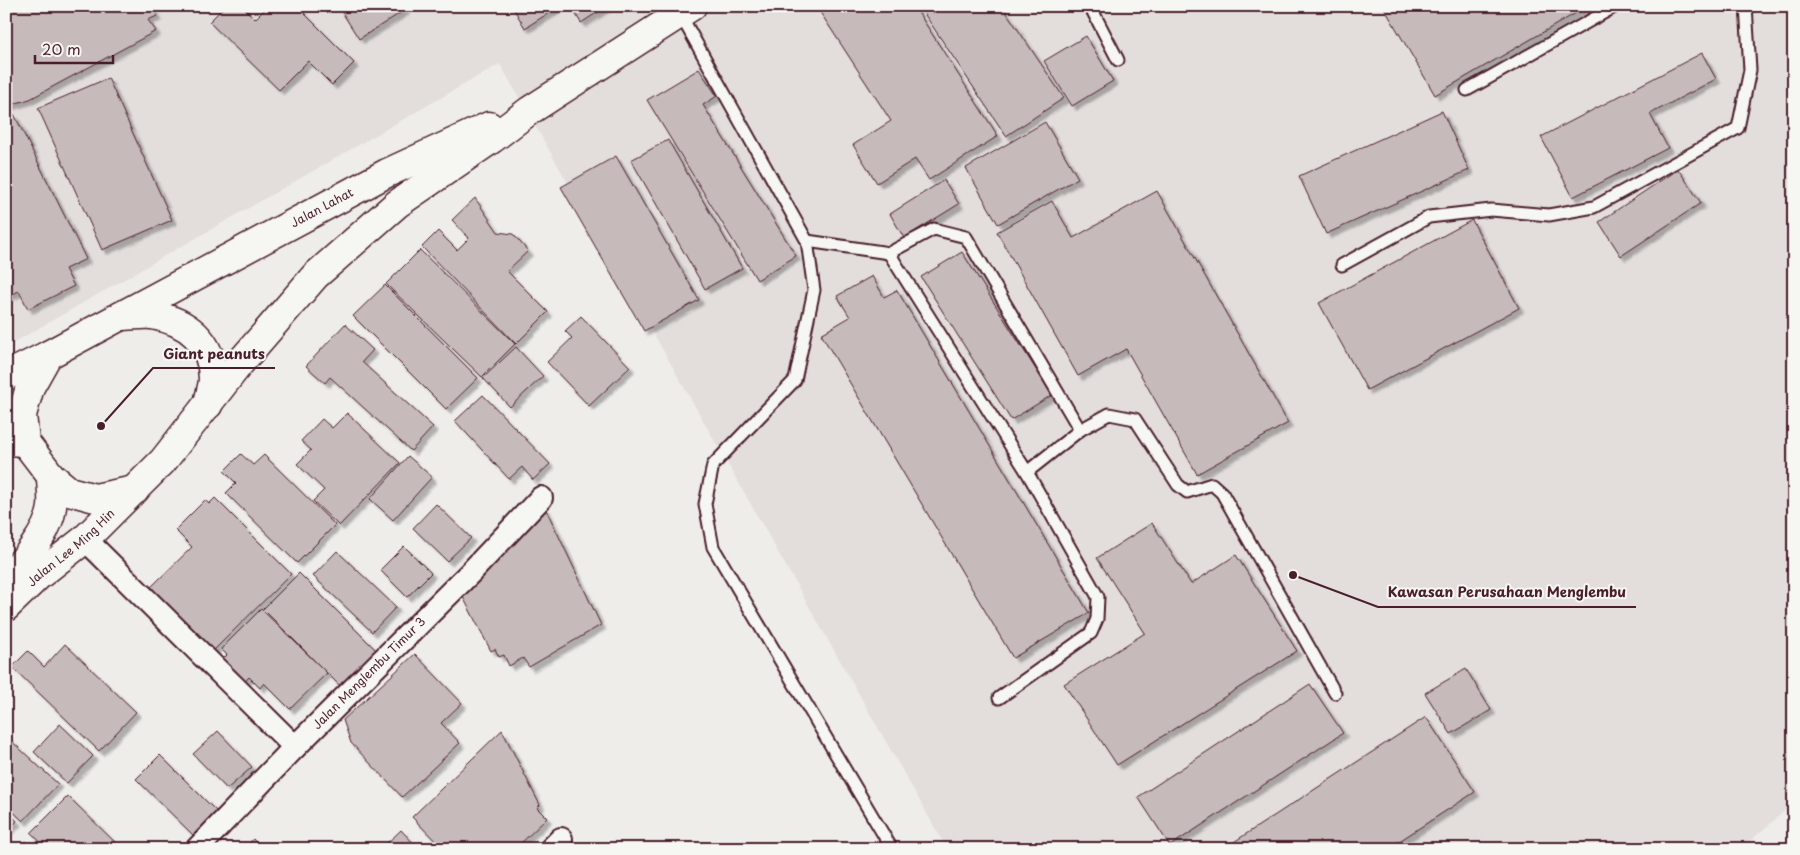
<svg xmlns="http://www.w3.org/2000/svg" width="1800" height="855" font-family="'Playpen Sans',sans-serif">
<style>
.built{fill:#e3dedc}
.building{fill:#c6babb;stroke:#4a1f2b;filter:url(#shadow)}
.lines{fill:none;stroke-linecap:round;stroke-linejoin:round}
.service-casing{stroke:#4a1f2b;stroke-width:15}
.minor-casing{stroke:#4a1f2b;stroke-width:26}
.secondary-casing{stroke:#4a1f2b;stroke-width:31}
.primary-casing{stroke:#4a1f2b;stroke-width:31}
.service{stroke:#f6f6f2;stroke-width:11}
.minor{stroke:#f6f6f2;stroke-width:22}
.secondary{stroke:#f6f6f2;stroke-width:28}
.primary{stroke:#f6f6f2;stroke-width:28}
.labels{text-anchor:middle;stroke-width:4;stroke-linejoin:round;paint-order:stroke}
.street-label{font-size:12px;fill:#4a1f2b;stroke:#f6f6f2}
.leader{fill:none;stroke:#4a1f2b;stroke-width:2}
.callout-dot{fill:#4a1f2b;stroke:#f6f6f2;stroke-width:2}
.callout-label{font-size:14px;text-anchor:middle;font-weight:bold;fill:#4a1f2b;stroke:#f6f6f2;stroke-width:4;stroke-linejoin:round;paint-order:stroke}
</style>
<defs>
<filter id="shadow"><feDropShadow dx="4.5" dy="4.5" stdDeviation="1" flood-color="#0004"/></filter>
</defs>
<rect width="100%" height="100%" fill="#efedea"/>
<filter id="ink" filterUnits="userSpaceOnUse"><feTurbulence type="fractalNoise" baseFrequency=".02" numOctaves="2"/><feDisplacementMap in="SourceGraphic" scale="10" xChannelSelector="R" yChannelSelector="G"/><feConvolveMatrix kernelMatrix="1 2 1 2 8 2 1 2 1" color-interpolation-filters="sRGB"/></filter>
<g filter="url(#ink)">
<!-- built -->
<path class="built" d="M6,6H1794V803L1741,849H947L500,64L6,347Z"/>
<!-- building -->
<g class="building">
<path d="M6,6H153L157,16L148,20L156,31L30,99L6,106Z"/>
<path d="M225,6H242L255,19L268,6H297L354,63L332,85L308,61L279,90L209,22Z"/>
<path d="M338,6H402L405,10L359,39Z"/>
<path d="M512,6H560L525,28Z"/>
<path d="M571,6H607L581,23Z"/>
<path d="M822,6H914L998,136L929,180L915,159L877,183L853,145L891,121L818,9Z"/>
<path d="M919,6H1002L1064,98L1006,136Z"/>
<path d="M1383,6H1588L1435,95Z"/>
<path d="M1086,36L1113,81L1072,106L1044,61Z"/>
<path d="M1702,53L1716,79L1650,114L1668,148L1573,197L1541,137Z"/>
<path d="M699,69L717,96L703,105L796,256L757,280L647,100Z"/>
<path d="M108,78L172,220L102,250L38,108Z"/>
<path d="M1442,111L1469,170L1326,234L1299,176Z"/>
<path d="M14,114L86,259L65,269L74,286L28,309L19,291L6,297V118Z"/>
<path d="M1045,122L1078,178L998,224L966,168Z"/>
<path d="M668,140L742,268L705,289L631,160Z"/>
<path d="M616,156L699,300L644,331L561,187Z"/>
<path d="M1678,169L1701,203L1621,256L1599,222Z"/>
<path d="M944,180L959,204L904,238L890,214Z"/>
<path d="M1157,191L1288,423L1197,474L1126,349L1078,376L997,232L1052,201L1073,238Z"/>
<path d="M475,198L498,232L513,234L528,251L507,271L548,312L516,344L422,247L438,231L457,250L469,238L452,220Z"/>
<path d="M1472,220L1519,308L1367,390L1319,303Z"/>
<path d="M420,250L515,344L482,377L386,284Z"/>
<path d="M962,252L1052,395L1011,420L921,277Z"/>
<path d="M872,276L884,297L897,290L1089,613L1013,658L821,334L850,317L837,296Z"/>
<path d="M385,285L478,378L446,409L353,316Z"/>
<path d="M581,316L630,367L589,406L547,362L572,338L565,331Z"/>
<path d="M345,324L373,350L362,362L433,427L411,451L330,377L325,383L306,366Z"/>
<path d="M516,347L543,376L510,407L483,378Z"/>
<path d="M483,395L550,464L533,480L522,467L509,479L455,421Z"/>
<path d="M347,413L400,463L339,526L313,501L324,490L297,464L311,450L301,441L322,419L332,428Z"/>
<path d="M241,454L253,465L264,455L335,525L297,563L226,493L236,483L224,471Z"/>
<path d="M408,456L432,477L393,520L370,499Z"/>
<path d="M215,498L291,574L213,651L150,588L192,547L175,530L205,500L209,504Z"/>
<path d="M436,504L471,538L447,561L413,528Z"/>
<path d="M545,507L601,625L529,667L523,658L509,666L504,655L499,657L495,649L491,651L463,597Z"/>
<path d="M1152,523L1191,584L1236,555L1297,651L1117,765L1064,684L1145,633L1097,558Z"/>
<path d="M404,546L431,573L407,597L380,570Z"/>
<path d="M337,551L396,607L372,632L313,576Z"/>
<path d="M299,573L382,656L346,692L263,609Z"/>
<path d="M261,609L327,673L290,709L264,683L260,688L249,677L240,687L217,665L227,655L221,649Z"/>
<path d="M65,644L136,712L99,751L12,667L28,651L44,667Z"/>
<path d="M415,654L462,703L441,723L460,743L402,797L351,743L343,720Z"/>
<path d="M1466,669L1491,710L1451,734L1425,693Z"/>
<path d="M1310,684L1343,733L1170,846L1138,797Z"/>
<path d="M1426,717L1475,792L1387,849H1223Z"/>
<path d="M60,724L93,756L67,783L34,752Z"/>
<path d="M502,730L540,805L537,808L547,818L515,849H499L496,845L493,849H443L412,817Z"/>
<path d="M218,731L252,767L227,789L193,754Z"/>
<path d="M6,736L58,784L23,821L6,805Z"/>
<path d="M160,755L217,812L193,835L136,779Z"/>
<path d="M68,796L122,849H48L31,833Z"/>
<path d="M6,811L17,821L6,832Z"/>
<path d="M401,830L419,849H381Z"/>
<path d="M253,839L262,849H244Z"/>
<path d="M26,841L34,849H17Z"/>
</g>
<g class="lines">
<!-- service casing -->
<g class="service-casing">
<g id="service">
<path d="M1090,6L1118,60"/>
<path d="M680,14L807,241L814,290L795,380L713,465L705,504L713,547L892,849"/>
<path d="M1467,90L1616,6"/>
<path d="M807,241L889,253L934,229L966,237L1080,430L1109,414L1135,419L1178,485L1187,492L1212,484L1222,493L1335,693"/>
<path d="M889,253L1027,472L1080,430"/>
<path d="M1342,265L1429,217L1491,210L1549,215L1594,207L1738,128L1750,70L1746,6"/>
<path d="M999,698L1091,633L1097,619L1098,597L1027,472"/>
</g>
</g>
<!-- minor casing -->
<g class="minor-casing">
<g id="minor">
<path d="M85,539L295,747"/>
<path id="s1" d="M197,849L295,747L471,572L541,498"/>
<path d="M551,849L561,839"/>
</g>
</g>
<!-- secondary casing -->
<g class="secondary-casing">
<g id="secondary">
<path d="M6,376L48,355"/>
<path d="M6,441L25,442"/>
</g>
</g>
<!-- primary casing -->
<g class="primary-casing">
<g id="primary">
<path d="M121,316C131,316 143,314 152,315C187,321 212,341 213,378C213,387 209,396 208,405"/>
<path id="s2" d="M135,490L95,498L69,491L51,476L25,442L22,415L30,387L48,355L387,173L489,126"/>
<path d="M6,579C23,562 49,532 52,507C53,497 51,486 51,476"/>
<path id="s3" d="M6,607L38,576L85,539L163,461L239,364L315,276L397,204L492,139L529,111L692,6"/>
</g>
</g>
<!-- service -->
<use href="#service" class="service"/>
<!-- minor -->
<use href="#minor" class="minor"/>
<!-- secondary -->
<use href="#secondary" class="secondary"/>
<!-- primary -->
<use href="#primary" class="primary"/>
</g>
</g>
<g class="labels">
<!-- street labels -->
<g class="street-label">
<text dy="4" stroke="none"><textPath href="#s2" startOffset="538">Jalan Lahat</textPath></text>
<text dy="4" stroke="none"><textPath href="#s3" startOffset="88">Jalan Lee Ming Hin</textPath></text>
<text dy="4" stroke="none"><textPath href="#s1" startOffset="246">Jalan Menglembu Timur 3</textPath></text>
</g>
</g>
<!-- callouts -->
<path class="leader" d="M101 426L153 368H275M1293 575L1378 607H1636"/>
<g class="callout-dot">
<circle cx="101" cy="426" r="5"/>
<circle cx="1293" cy="575" r="5"/>
</g>
<g class="callout-label">
<text x="214" y="359">Giant peanuts</text>
<text x="1507" y="597">Kawasan Perusahaan Menglembu</text>
</g>
<!-- margin -->
<rect width="1800" height="855" fill="none" stroke="#f6f6f2" stroke-width="25"/>
<rect x="12" y="12" width="1775" height="830" fill="none" stroke="#4a1f2b" stroke-width="2" filter="url(#ink)"/>
<!-- scale -->
<path d="M35 55v8h78v-8" fill="none" stroke="#4a1f2b" stroke-width="2.5"/>
<text x="42" y="55" font-size="15" fill="#4a1f2b" stroke="#f6f6f2" stroke-width="4" paint-order="stroke">20 m</text>
</svg>
